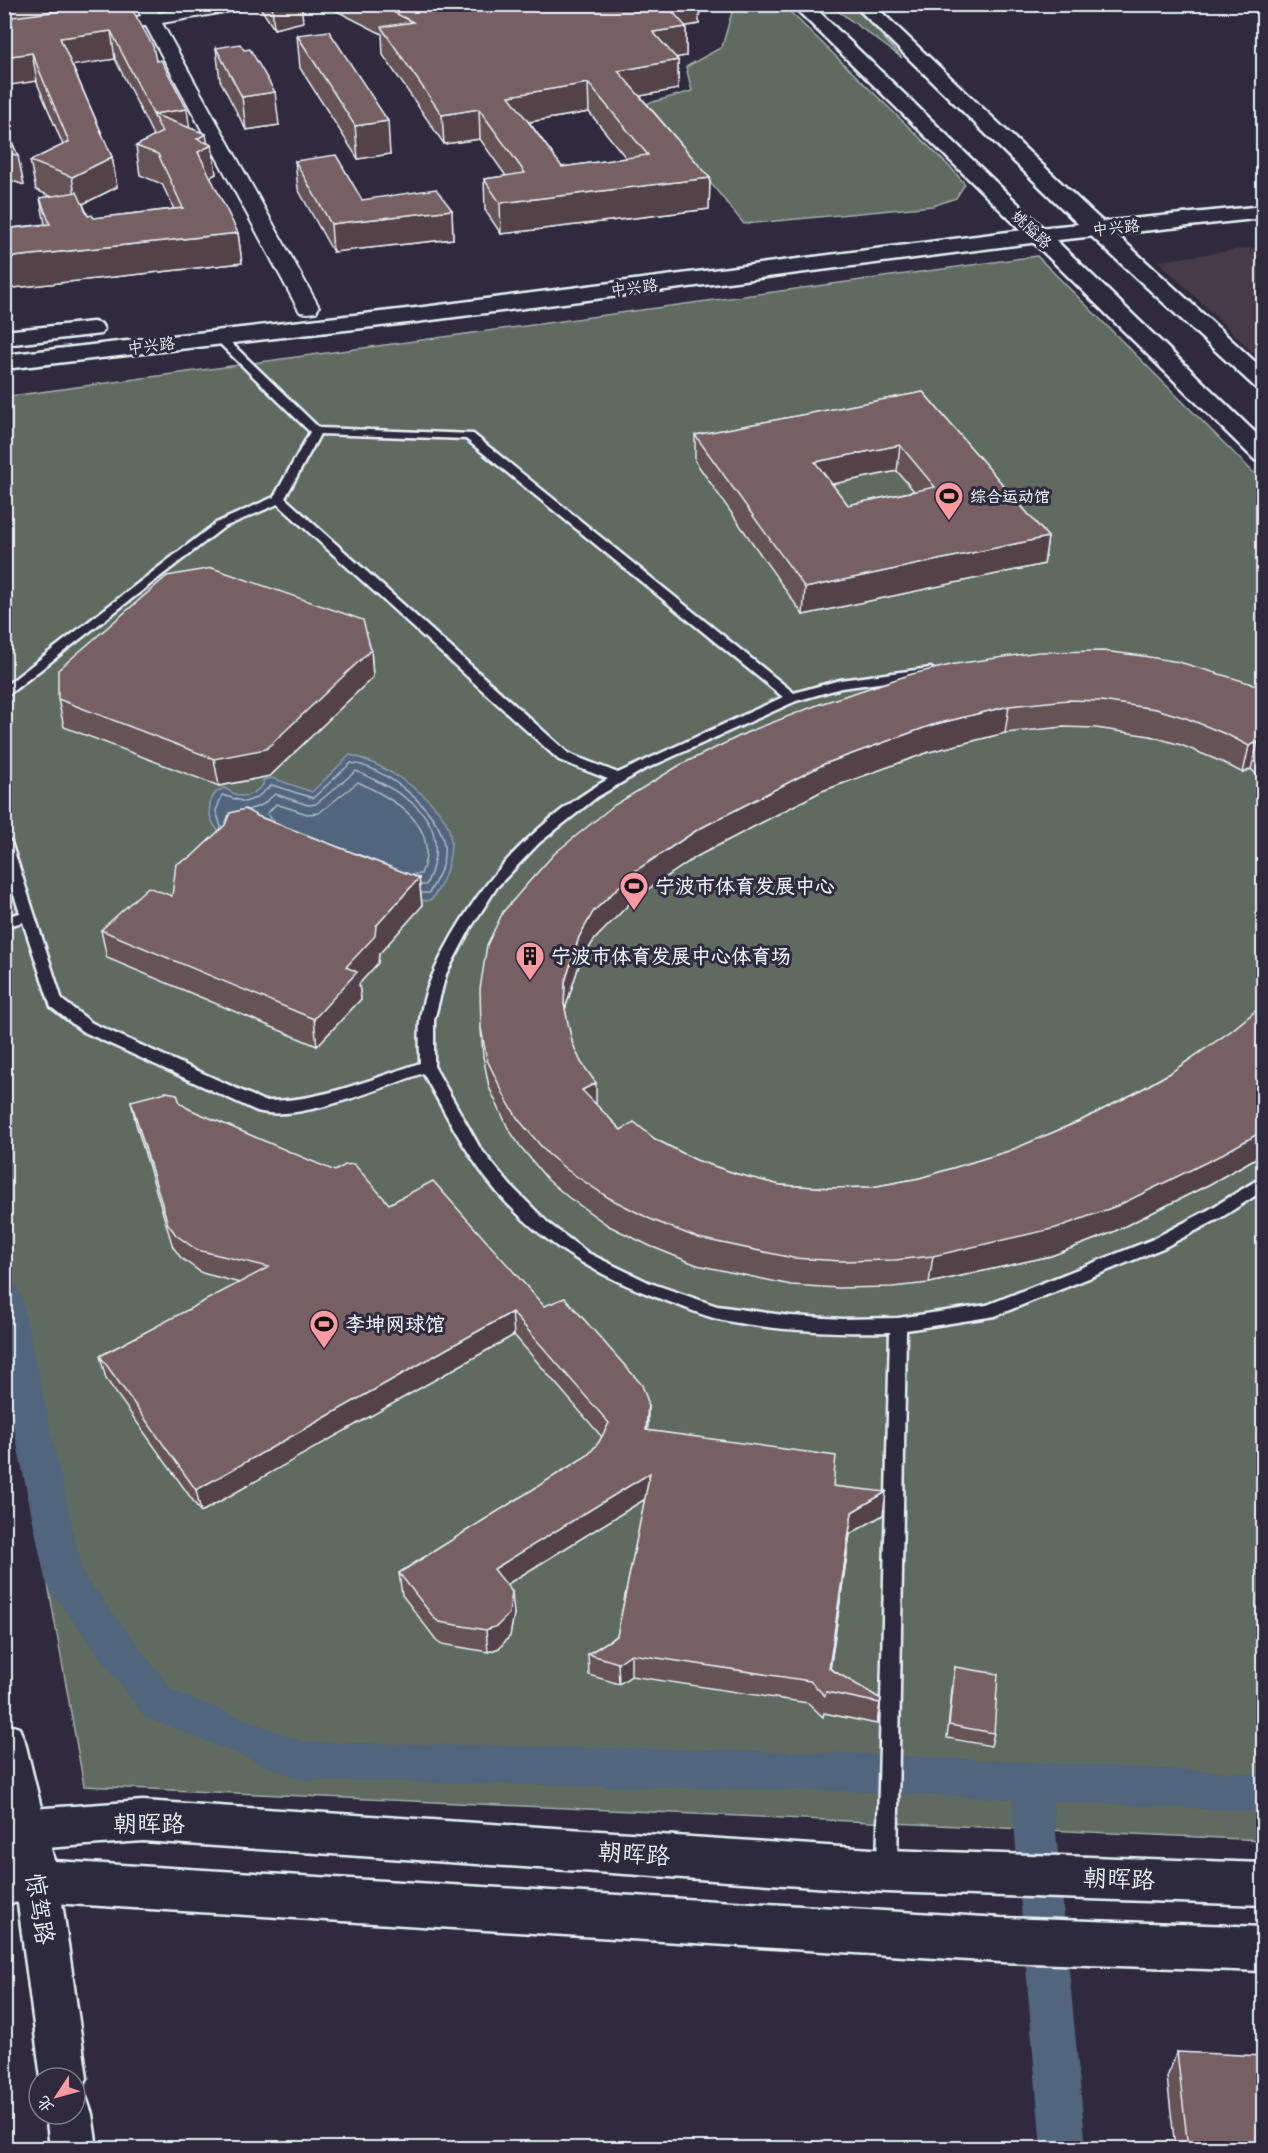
<svg xmlns="http://www.w3.org/2000/svg" width="1268" height="2153" font-family="'Playpen Sans','LXGW WenKai TC',sans-serif">
<style>
.built{fill:#443a49}
.green{fill:#5f6b61;stroke:#a4aeac;stroke-width:1.5}
.water{fill:#51657c;stroke:#8d9dae;stroke-width:1.5}
.lines{fill:none;stroke-linecap:round;stroke-linejoin:round}
.shore{stroke:#acb9c6;stroke-width:1.5}
.canal{fill:#51657c;fill-rule:evenodd}
.service-casing{stroke:#e8f1f8;stroke-width:5}
.minor-casing{stroke:#e8f1f8;stroke-width:4}
.secondary-casing{stroke:#e8f1f8;stroke-width:5}
.primary-casing{stroke:#e8f1f8;stroke-width:5}
.service{fill:#2f2a3d;fill-rule:evenodd}
.minor{fill:#2f2a3d;fill-rule:evenodd}
.secondary{fill:#2f2a3d;fill-rule:evenodd}
.primary{fill:#2f2a3d;fill-rule:evenodd}
.wall{fill:#655356;stroke:#e8f1f8;stroke-width:1.5;fill-rule:evenodd}
.shaded-wall{fill:#534346;stroke:#e8f1f8;stroke-width:1.5}
.building{fill:#766064;stroke:#e8f1f8;stroke-width:1.5;fill-rule:evenodd}
.labels{text-anchor:middle;stroke-width:6;stroke-linejoin:round;paint-order:stroke}
.far-street-label{font-size:16px;fill:#e8f1f8;stroke:#2f2a3d}
.far-poi-label{font-size:16px;font-weight:bold;fill:#e8f1f8;stroke:#2f2a3d;text-anchor:start}
.poi-label{font-size:20px;font-weight:bold;fill:#e8f1f8;stroke:#2f2a3d;text-anchor:start}
.near-street-label{font-size:24px;fill:#e8f1f8;stroke:#2f2a3d}
</style>
<rect width="100%" height="100%" fill="#2f2a3d"/>
<filter id="ink" filterUnits="userSpaceOnUse"><feTurbulence type="fractalNoise" baseFrequency=".0167" numOctaves="2"/><feDisplacementMap in="SourceGraphic" scale="12" xChannelSelector="R" yChannelSelector="G"/><feConvolveMatrix kernelMatrix="1 2 1 2 8 2 1 2 1" color-interpolation-filters="sRGB"/></filter>
<g filter="url(#ink)">
<!-- built -->
<path class="built" d="M1263,246L1264,247L1263,362L1158,261Z"/>
<!-- green -->
<g class="green">
<path d="M734,5H783L952,169L965,184L956,198L933,206L744,224L646,104L692,91L686,67L722,47Z"/>
<path d="M829,5H854L902,58L831,6Z"/>
<path d="M1037,256L1263,482V1840L84,1786L5,1342L4,397Z"/>
</g>
<!-- water -->
<path class="water" d="M350,755C382,763 432,794 447,824C457,847 446,880 432,899L426,901L226,837C208,827 201,797 224,788C230,790 232,794 237,795C247,799 256,792 263,785V780L272,778L312,792Z"/>
<g class="lines">
<!-- shore -->
<g class="shore">
<path d="M248,810L262,805L275,794L308,805L316,804L356,771C408,795 457,820 426,885H421"/>
<path d="M275,822L267,814L276,804L307,814L319,813L358,782C396,800 442,826 421,874H414"/>
<path d="M221,827L216,811L222,795L245,802L256,798L272,785L313,798L351,763C384,766 441,811 444,845C446,864 438,878 429,893H422"/>
</g>
<!-- canal -->
<path class="canal" d="M4,1282L16,1285L21,1295L82,1573L173,1691L303,1742L846,1753L1264,1774V1812L1053,1801L1086,2148H1041L1012,1799L846,1791L302,1780L145,1717L51,1591L45,1579L4,1381Z"/>
<!-- service casing -->
<g class="service-casing">
<path id="service" d="M219,334L223,335L319,428L473,434L794,693L840,680L931,668L937,672L931,676L841,688L796,701L643,770L597,797L539,843L497,887L470,929L446,974L434,1020V1066L480,1148L510,1185L549,1224L588,1253L650,1283L717,1306L790,1316L842,1319L898,1318L987,1305L1151,1240L1210,1209L1264,1176V1190L1222,1217L1163,1248L995,1316L906,1330L897,1868L894,1875L887,1877L880,1875L877,1868L890,1332C832,1333 774,1331 718,1319C704,1316 689,1309 675,1304C606,1280 546,1249 497,1192C467,1156 446,1114 423,1073C383,1087 298,1123 257,1111L82,1031L51,1007L23,922L4,927V917L20,913L4,865V838L11,842L62,1000L92,1023L264,1101C318,1102 369,1080 420,1063C420,1049 419,1035 420,1022C422,996 434,971 445,949C483,877 538,820 608,779L559,760L278,504L224,527L4,698V687L216,523L274,497L310,432L215,339L214,337ZM320,434L466,439L783,697L618,773L569,754L285,498Z"/>
</g>
<!-- minor casing -->
<g class="minor-casing">
<path id="minor" d="M137,4H155L158,13L208,4H251L242,9L162,23L319,307L316,312L308,313L300,312L297,307L146,26L127,27L124,23L127,19L141,16Z"/>
</g>
<!-- secondary casing -->
<g class="secondary-casing">
<g id="secondary">
<path d="M791,4H811L1264,441V462L1255,460Z"/>
<path d="M853,4H873L1092,212L1264,370V390L1256,388L1076,222Z"/>
<path d="M143,1801L887,1850L1264,1863V1905L887,1892L143,1841L4,1851V1811Z"/>
<path d="M37,1860L1001,1918L1264,1927V1971L1001,1962L37,1902L4,1903V1861Z"/>
</g>
</g>
<!-- primary casing -->
<g class="primary-casing">
<g id="primary">
<path d="M1264,206V218L1039,242L416,322L4,369V355L416,308L1039,228Z"/>
<path d="M93,322L101,324L104,329L101,334L4,345V331Z"/>
<path d="M4,1723L19,1728L25,1742L59,1881L87,2078L79,2095L86,2097L92,2114L97,2148H50L46,2114H75V2078H41L15,1881L4,1835Z"/>
</g>
</g>
<!-- service -->
<use href="#service" class="service"/>
<!-- minor -->
<use href="#minor" class="minor"/>
<!-- secondary -->
<use href="#secondary" class="secondary"/>
<!-- primary -->
<use href="#primary" class="primary"/>
</g>
<!-- wall -->
<g class="wall">
<path d="M4,4H129L189,128L207,143L216,174L210,177L238,233L242,263L4,289V229L45,224L40,198L50,196L36,190L30,161L63,145ZM115,59L154,137L136,146L140,175L162,184L174,209L94,218L88,216L83,204L117,187L112,157L72,65Z"/>
<path d="M258,4H301L303,22L274,29Z"/>
<path d="M323,4H700L699,24L685,26L686,27V56L676,57L678,60V89L640,96L710,178L709,209L501,234L485,210L484,179L506,176L480,139L444,144L383,55L382,34ZM589,112L626,158L562,167L529,122Z"/>
<path d="M297,35L390,154L358,159L300,68Z"/>
<path d="M216,48L279,125L246,130L220,80Z"/>
<path d="M4,123L18,156L24,185L4,178Z"/>
<path d="M295,161L362,200L452,210L453,239L333,252L298,189Z"/>
<path d="M923,392L1048,537L1044,564L803,615L695,461V435ZM897,471L914,491L848,505L832,484Z"/>
<path d="M371,650L373,677L270,776L219,786L64,727L58,699Z"/>
<path d="M1263,687V781L1251,769L1243,773L1222,762L1181,745L1150,736L1096,728L1063,727L1005,733L929,752L822,791L696,857L635,898L594,940L579,965L565,1010L572,1042L596,1105L621,1130L655,1139L696,1160L737,1174L780,1185L831,1188L872,1187L920,1178L1009,1151L1080,1121L1137,1092L1170,1073L1231,1031L1263,1005V1154L1210,1184L1111,1233L1051,1256L929,1283L892,1287L838,1288L791,1285L697,1265L650,1246L609,1226L568,1197L548,1180L520,1146L508,1128L489,1087L483,1056L481,1028L820,704Z"/>
<path d="M257,816L419,878L422,906L379,954L378,963L359,984L361,999L317,1046L107,958L101,930L172,896L191,857Z"/>
<path d="M131,1101L180,1103L189,1109L389,1204L647,1430L833,1486L883,1515L850,1534L830,1669L881,1699L877,1724L824,1713L823,1717L808,1703L631,1676L619,1684L589,1675L588,1654L617,1636L645,1499L506,1585L514,1614L510,1636L499,1648L488,1652L442,1644L437,1641L402,1595L399,1573L588,1455L599,1442L602,1437L514,1335L201,1512L106,1379L100,1356L240,1283L202,1273L181,1258L173,1247L136,1124Z"/>
<path d="M955,1667L994,1733L991,1746L947,1738L953,1680Z"/>
<path d="M1177,2052L1263,2148H1175L1167,2077Z"/>
</g>
<!-- shaded-wall -->
<g class="shaded-wall">
<path d="M4,4H123L4,32Z"/>
<path d="M272,4H301L303,22L274,29Z"/>
<path d="M664,4H700L699,24L663,30Z"/>
<path d="M686,27V56L653,61V32Z"/>
<path d="M111,31L115,59L65,67L60,38Z"/>
<path d="M32,53L37,81L4,86V57Z"/>
<path d="M678,60V89L619,100L618,71Z"/>
<path d="M588,83L589,112L510,125L509,96Z"/>
<path d="M275,92L279,125L246,130L242,97Z"/>
<path d="M187,109L191,138L162,132L153,114Z"/>
<path d="M479,109L480,139L444,144L442,115Z"/>
<path d="M388,121L390,154L358,159L355,126Z"/>
<path d="M206,134L208,147L212,145L216,174L202,181L197,139Z"/>
<path d="M112,157L117,187L77,207L72,177Z"/>
<path d="M710,178L709,209L501,234L500,203Z"/>
<path d="M452,210L453,239L333,252L331,224Z"/>
<path d="M238,233L242,263L4,289V258Z"/>
<path d="M900,445L897,471L813,488L815,462Z"/>
<path d="M1048,537L1044,564L803,615L805,588Z"/>
<path d="M371,650L373,677L270,776L219,786L214,759Z"/>
<path d="M1009,706L1005,733L929,752L822,791L696,857L635,898L594,940L579,965L565,1009L564,1004L565,982L579,937L593,912L635,871L697,830L824,764L932,725Z"/>
<path d="M1258,742L1251,769L1243,773L1249,746Z"/>
<path d="M419,878L422,906L379,954L378,963L359,984L361,999L317,1046L314,1019L346,967L376,926Z"/>
<path d="M596,1083V1111L582,1090Z"/>
<path d="M1263,1131V1154L1210,1184L1111,1233L1051,1256L929,1283L933,1256Z"/>
<path d="M512,1312L514,1335L201,1512L196,1490Z"/>
<path d="M648,1402V1425L646,1452V1430Z"/>
<path d="M650,1473V1496L496,1591L494,1569Z"/>
<path d="M886,1492L883,1515L850,1534L827,1690L852,1512Z"/>
<path d="M512,1592L514,1614L510,1636L499,1648L488,1652L486,1630Z"/>
<path d="M631,1654V1676L619,1684L618,1663Z"/>
<path d="M881,1699L878,1720L877,1724L880,1703Z"/>
</g>
<!-- building -->
<g class="building">
<path d="M117,4H129L153,46L156,61L161,60L187,109L153,114L111,31L60,38L112,157L72,177L30,161L69,142L32,53L4,57V18Z"/>
<path d="M377,4H666L686,27L653,32L678,60L618,71L710,178L500,203L484,179L525,173L479,109L442,115L381,27L413,22ZM588,83L648,155L562,167L509,96Z"/>
<path d="M329,31L388,121L355,126L297,35Z"/>
<path d="M240,44L244,50L250,49L275,92L242,97L216,48Z"/>
<path d="M153,114L206,134L197,139L212,145L198,152L238,233L4,258V229L50,224L40,198L77,192L88,216L92,215L94,218L183,208L158,154L136,146L162,132Z"/>
<path d="M4,123L18,156L4,151Z"/>
<path d="M336,155L362,200L436,189L452,210L331,224L295,161Z"/>
<path d="M923,392L1048,537L805,588L695,435ZM900,445L935,487L848,505L815,462Z"/>
<path d="M212,568L363,620L371,650L266,749L214,759L58,699V670L167,576Z"/>
<path d="M1103,651L1143,656L1179,662L1263,687V747L1258,742L1249,746L1228,735L1186,718L1156,709L1101,701L1068,700L1009,706L932,725L824,764L697,830L635,871L593,912L579,937L565,982L564,1004L572,1042L581,1062L596,1083L582,1090L621,1130L634,1122L655,1139L696,1160L737,1174L780,1185L831,1188L872,1187L920,1178L1009,1151L1080,1121L1137,1092L1170,1073L1231,1031L1263,1005V1131L1217,1157L1117,1206L1056,1228L933,1256L895,1260L841,1261L793,1258L698,1238L650,1219L609,1198L567,1170L547,1153L518,1119L507,1101L487,1060L481,1028L480,989L487,945L503,912L528,883L555,853L613,806L680,765L748,732L820,704L912,674L955,664L1039,652Z"/>
<path d="M245,809L257,816L419,878L376,926L375,936L346,967L357,972L314,1019L101,930L148,887L172,896L176,864L191,857L225,825L230,813Z"/>
<path d="M166,1092L177,1094L180,1103L189,1109L335,1171L345,1165L354,1164L389,1204L433,1181L544,1306L565,1298L642,1385L648,1402L646,1430L836,1456L833,1486L886,1492L852,1512L829,1668L881,1699L880,1703L826,1692L825,1696L810,1681L631,1654L618,1663L588,1654L617,1636L650,1473L494,1569L512,1592L509,1614L497,1626L486,1630L439,1622L435,1619L399,1573L588,1455L599,1442L609,1423L512,1312L196,1490L100,1356L269,1267L197,1250L176,1235L168,1224L131,1101Z"/>
<path d="M955,1667L998,1674L994,1733L949,1725Z"/>
<path d="M1177,2052L1263,2056V2148H1188Z"/>
</g>
</g>
<!-- icons -->
<defs>
<g id="stadium-pin" transform="scale(1.5)"><path d="M0 17L-7.5 6A9.5 9.5 0 1 1 7.5 6Z" fill="#ff9aa2" stroke="#2f2a3d"/><path d="M0-5a6.5 5 0 1 0 0 10a6.5 5 0 1 0 0-10ZM-3.5-1.8h7v3.6h-7Z" fill="#111"/></g>
<g id="building-pin" transform="scale(1.5)"><path d="M0 17L-7.5 6A9.5 9.5 0 1 1 7.5 6Z" fill="#ff9aa2" stroke="#2f2a3d"/><path d="M-4-6H4V6H1V3H-1V6H-4ZM-2.5-4.3h1.7v1.8h-1.7ZM.8-4.3h1.7v1.8H.8ZM-2.5-1h1.7V.8h-1.7ZM.8-1h1.7V.8H.8Z" fill="#111"/></g>
</defs>
<g fill-rule="evenodd">
<use href="#stadium-pin" x="949" y="496"/>
<use href="#stadium-pin" x="634" y="886"/>
<use href="#building-pin" x="530" y="956"/>
<use href="#stadium-pin" x="324" y="1324"/>
</g>
<g class="labels">
<!-- far-street labels -->
<g class="far-street-label">
<text transform="translate(1116 227) rotate(-6)" y="6">中兴路</text>
<text transform="translate(1032 229) rotate(43)" y="6">姚隘路</text>
<text transform="translate(634 287) rotate(-7)" y="6">中兴路</text>
<text transform="translate(151 345) rotate(-7)" y="6">中兴路</text>
</g>
<!-- far-poi labels -->
<g class="far-poi-label">
<text x="970" y="502">综合运动馆</text>
</g>
<!-- poi labels -->
<g class="poi-label">
<text x="655" y="893">宁波市体育发展中心</text>
<text x="551" y="963">宁波市体育发展中心体育场</text>
<text x="345" y="1331">李坤网球馆</text>
</g>
<!-- near-street labels -->
<g class="near-street-label">
<text x="149" y="1832">朝晖路</text>
<text transform="translate(634 1854) rotate(4)" y="8">朝晖路</text>
<text transform="translate(1119 1879) rotate(2)" y="8">朝晖路</text>
<text transform="translate(40 1909) rotate(81)" y="8">惊驾路</text>
</g>
</g>
<!-- margin -->
<rect width="1268" height="2153" fill="none" stroke="#2f2a3d" stroke-width="24"/>
<rect x="12" y="12" width="1244" height="2129" fill="none" stroke="#e8f1f8" stroke-width="2" filter="url(#ink)"/>
<!-- north arrow -->
<g transform="translate(57 2096) rotate(234)"><circle r="28" fill="#2f2a3d" stroke="#797a88" stroke-width="1.5"/>
<path d="M0-4.5L10 22L0 15L-10 22Z" fill="#ff9aa2"/>
<text y="-9" font-size="16" font-weight="bold" text-anchor="middle" fill="#e8f1f8">北</text>
</g>
</svg>
